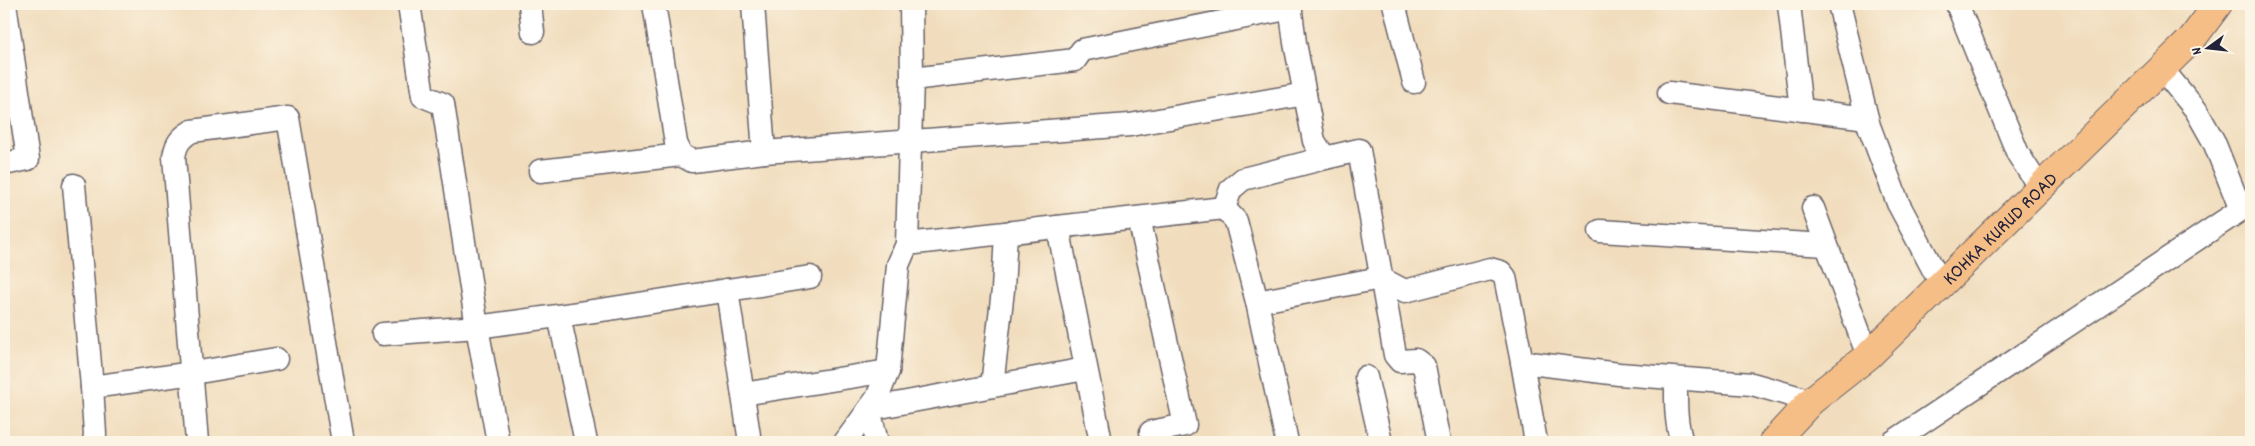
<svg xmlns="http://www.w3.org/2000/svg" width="2255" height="446" font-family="Dekko,sans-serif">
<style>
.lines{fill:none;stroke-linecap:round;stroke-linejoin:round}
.minor-casing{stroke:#6a6368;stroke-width:25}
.major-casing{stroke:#6a6368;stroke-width:30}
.minor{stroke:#fff;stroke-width:22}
.major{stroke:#f6be87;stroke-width:28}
.labels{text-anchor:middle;stroke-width:4.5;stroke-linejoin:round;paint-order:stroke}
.street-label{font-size:20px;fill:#22223b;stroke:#fcf5e5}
</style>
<rect width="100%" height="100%" fill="#fcf5e5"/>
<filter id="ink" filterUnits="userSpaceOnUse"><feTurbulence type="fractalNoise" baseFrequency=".02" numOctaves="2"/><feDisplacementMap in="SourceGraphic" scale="10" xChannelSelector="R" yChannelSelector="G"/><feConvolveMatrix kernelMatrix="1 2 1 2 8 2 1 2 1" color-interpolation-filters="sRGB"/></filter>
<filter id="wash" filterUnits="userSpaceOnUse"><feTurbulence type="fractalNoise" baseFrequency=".0096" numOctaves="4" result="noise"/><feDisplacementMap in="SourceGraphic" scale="20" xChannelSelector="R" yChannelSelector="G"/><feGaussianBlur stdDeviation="1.12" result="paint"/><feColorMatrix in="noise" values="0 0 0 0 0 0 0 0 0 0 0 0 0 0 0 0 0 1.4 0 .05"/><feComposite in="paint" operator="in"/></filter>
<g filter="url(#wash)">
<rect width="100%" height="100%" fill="#f1ddbd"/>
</g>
<g filter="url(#ink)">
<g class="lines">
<!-- minor casing -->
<g class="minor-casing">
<g id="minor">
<path d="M409,4L423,96L443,104L477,327L608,309L810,277"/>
<path d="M530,4L533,32"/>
<path d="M654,4L676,143L681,155L692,161L764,152"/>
<path d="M753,4L764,152L1130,125L1305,94"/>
<path d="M1290,4L1295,43L1314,141L1325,158L1359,150L1395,355L1400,361L1416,360L1424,366L1439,442"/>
<path d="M1394,4L1414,82"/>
<path d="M1789,4L1801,110"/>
<path d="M1839,4L1869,126L1898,203L1941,284"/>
<path d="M1957,4L2018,154L2040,188"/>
<path d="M2162,69L2196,110L2214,142L2241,210"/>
<path d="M912,79L1075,60L1082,50L1291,8"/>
<path d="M1669,93L1867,118"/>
<path d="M4,164L28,159L5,4"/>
<path d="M540,171L681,155"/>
<path d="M74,185L92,387L95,434L94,442"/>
<path d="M1224,208L1236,221L1257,302"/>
<path d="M1813,208L1868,356"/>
<path d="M1139,218L1185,425L1151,432L1154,442"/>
<path d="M1058,227L1101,442"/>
<path d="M1600,231L1826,245"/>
<path d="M907,244L1224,208L1231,189L1243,179L1325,158"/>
<path d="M727,290L750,442"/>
<path d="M559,316L586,442"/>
<path d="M383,334L477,327L498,442"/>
<path d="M1522,362L1536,442"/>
<path d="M1366,377L1381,442"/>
<path d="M1676,379C1676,401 1675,421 1682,442"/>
<path d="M992,386L1003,290L1006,233"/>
<path d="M92,387L193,373L276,359"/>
<path d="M743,394L888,371"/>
<path d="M197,442L174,157C176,144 180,138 192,131L288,118L343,442"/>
<path d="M845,442L877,398L888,371L898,265L907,244L912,79L911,4"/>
<path d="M877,442L869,409L1085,369"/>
<path d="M1287,442L1257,302L1380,278L1405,291L1490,269L1501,272L1505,277L1522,362L1619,374L1752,384L1811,401"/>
<path d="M1893,442L2251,203"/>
</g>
</g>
<!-- major casing -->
<g class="major-casing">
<g id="major">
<path id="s1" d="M1773,442L1811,401L1868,356L2192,39L2218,4"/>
</g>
</g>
<!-- minor -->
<use href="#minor" class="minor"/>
<!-- major -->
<use href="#major" class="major"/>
</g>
</g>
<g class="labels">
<!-- street labels -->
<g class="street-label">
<text dy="7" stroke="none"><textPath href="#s1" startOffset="312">KOHKA KURUD ROAD</textPath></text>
</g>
</g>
<!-- margin -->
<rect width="2255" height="446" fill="none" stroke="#fcf5e5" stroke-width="20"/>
<!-- north arrow -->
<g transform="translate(2208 48) rotate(255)" stroke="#fcf5e5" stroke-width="4" paint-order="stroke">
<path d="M0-4L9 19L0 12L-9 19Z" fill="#22223b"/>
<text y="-8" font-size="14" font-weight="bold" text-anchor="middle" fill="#22223b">N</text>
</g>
</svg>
